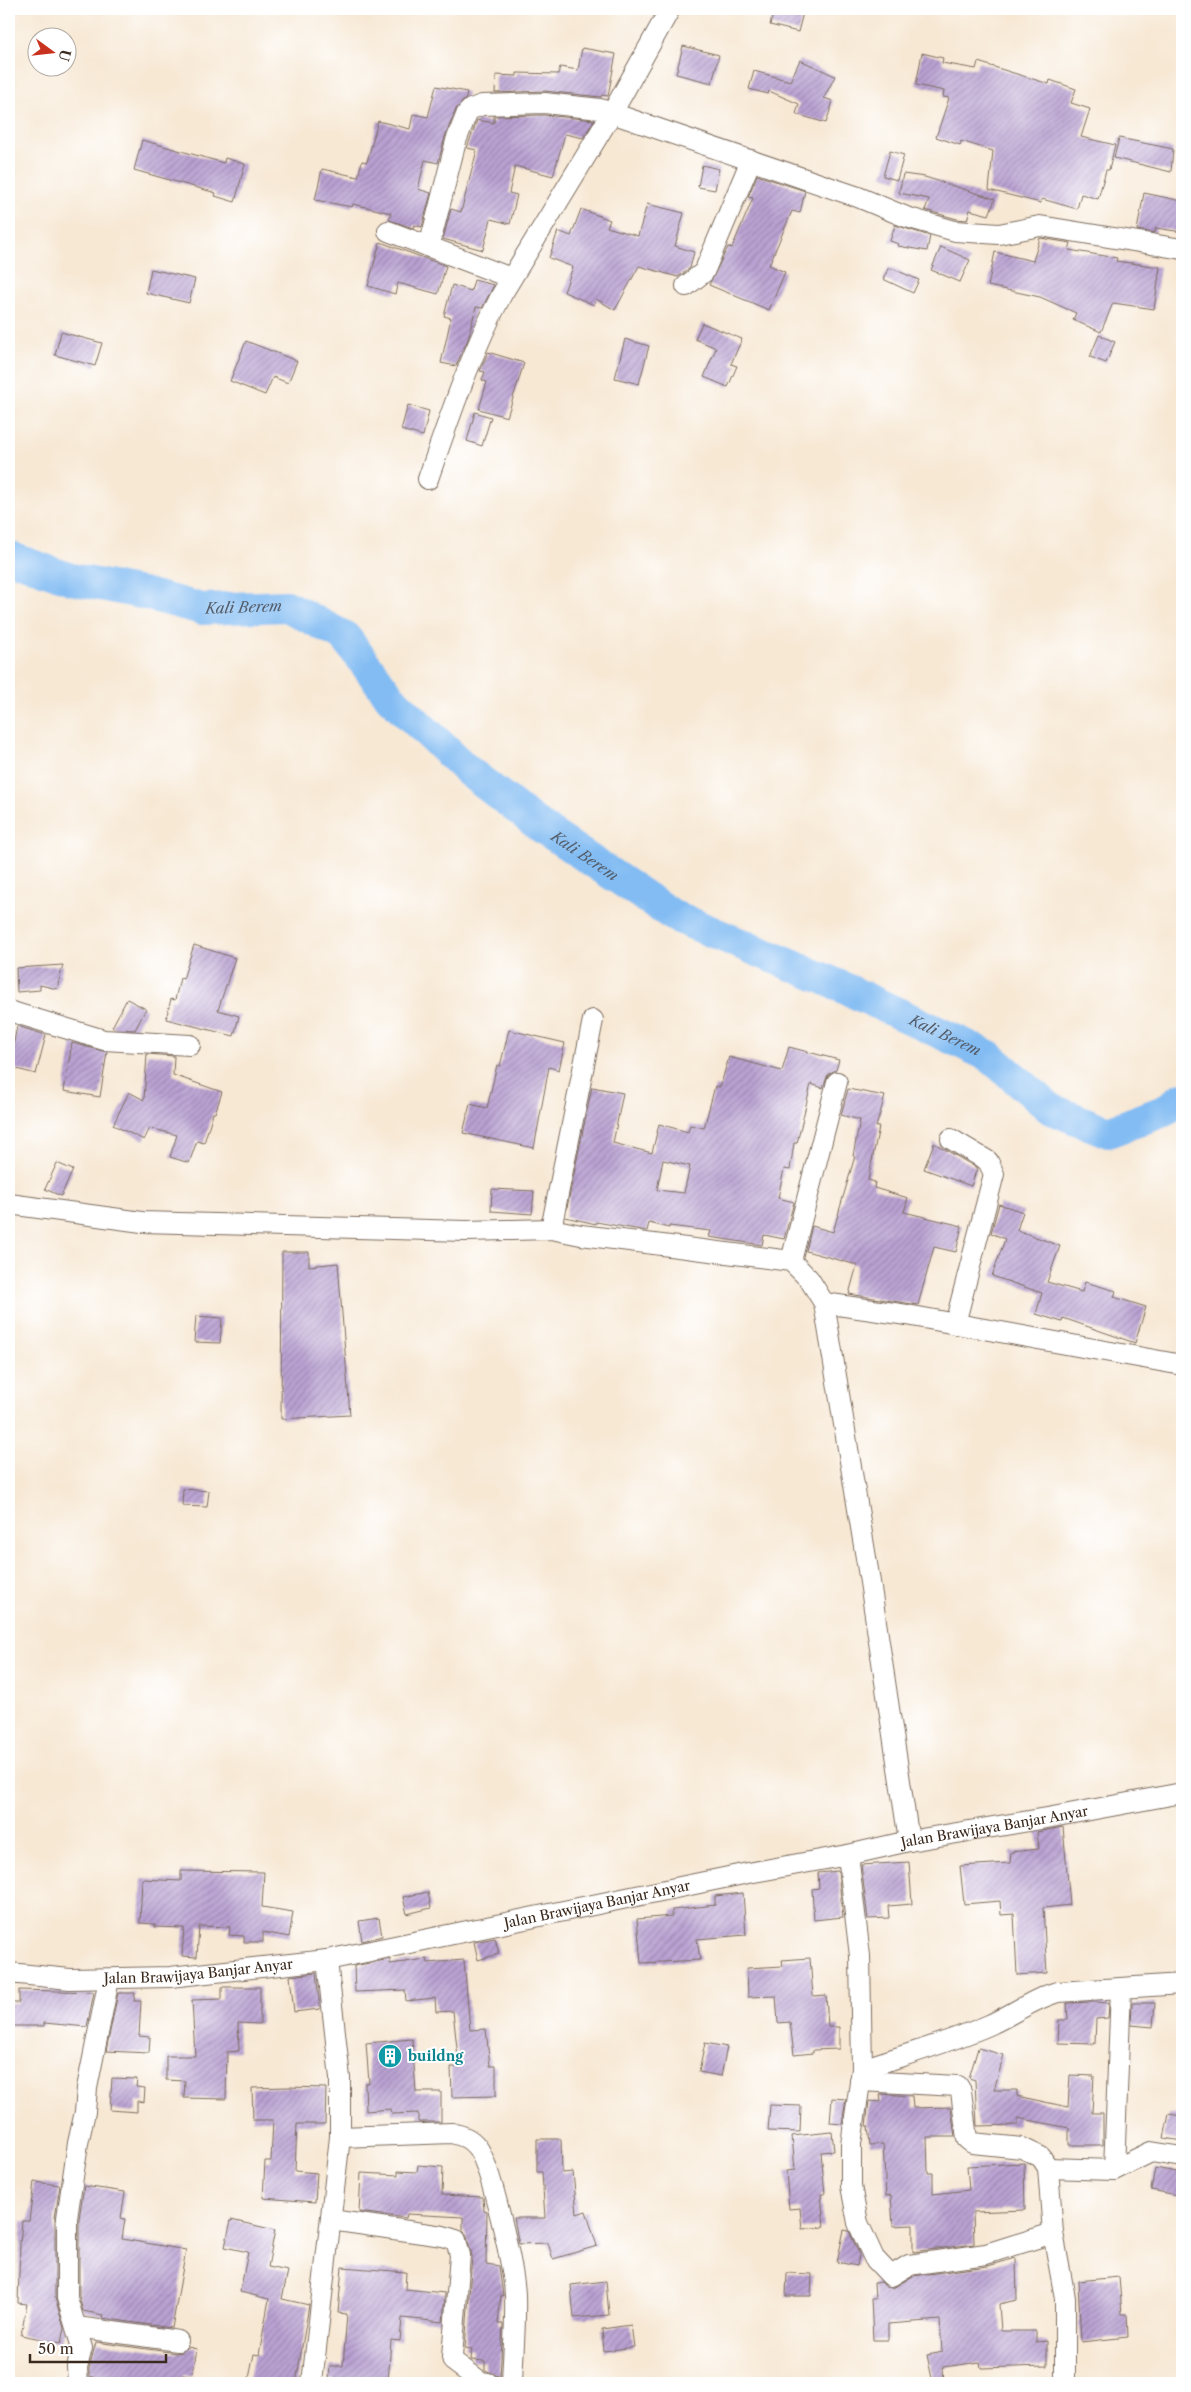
<svg xmlns="http://www.w3.org/2000/svg" width="1191" height="2392" font-family="'Libre Caslon Text',serif">
<style>
.lines{fill:none;stroke-linecap:round;stroke-linejoin:round}
.river{stroke:#82bcf3;stroke-width:32}
.building{fill:url(#building-hatch);fill-rule:evenodd}
.minor-casing{stroke:#7d6c5e;stroke-width:22}
.minor{stroke:#fff;stroke-width:20}
.labels{text-anchor:middle;stroke-width:4;stroke-linejoin:round;paint-order:stroke}
.street-label{font-size:14px;fill:#3b2a1e;stroke:#fff}
.culture-label{font-size:14px;font-weight:bold;fill:#0d838f;stroke:#fff;text-anchor:start}
.water-label{font-size:15px;font-style:italic;fill:#545d69;stroke:#fff}
</style>
<defs>
<pattern id="building-hatch" width="6" height="6" patternUnits="userSpaceOnUse" patternTransform="scale(1.25)"><rect width="6" height="6" fill="#baa2d3"/><path d="M-1 1l2-2M0 6l6-6M5 7l2-2" fill="none" stroke="#9884ab"/></pattern>
</defs>
<rect width="100%" height="100%" fill="#fff"/>
<filter id="ink" filterUnits="userSpaceOnUse"><feTurbulence type="fractalNoise" baseFrequency=".02" numOctaves="2"/><feDisplacementMap in="SourceGraphic" scale="10" xChannelSelector="R" yChannelSelector="G"/><feConvolveMatrix kernelMatrix="1 2 1 2 8 2 1 2 1" color-interpolation-filters="sRGB"/></filter>
<filter id="wash" filterUnits="userSpaceOnUse"><feTurbulence type="fractalNoise" baseFrequency=".0096" numOctaves="4" result="noise"/><feDisplacementMap in="SourceGraphic" scale="20" xChannelSelector="R" yChannelSelector="G"/><feGaussianBlur stdDeviation="1.12" result="paint"/><feColorMatrix in="noise" values="0 0 0 0 0 0 0 0 0 0 0 0 0 0 0 0 0 1.4 0 .05"/><feComposite in="paint" operator="in"/></filter>
<g filter="url(#wash)">
<rect width="100%" height="100%" fill="#f7e8d4"/>
<g class="lines">
<!-- river -->
<path class="river" id="s1" d="M9,557L71,579L146,594L202,609L287,606L345,637L391,698L468,771L541,827L674,916L827,980L989,1056L1051,1109L1108,1132L1164,1111L1182,1098"/>
</g>
<g id="blocks">
<!-- building -->
<g class="building">
<path d="M774,9H804L798,32L770,25Z"/>
<path d="M683,46L719,55L712,83L676,74Z"/>
<path d="M582,48L616,54L608,96L602,95L601,97L544,91L495,93L496,75L517,76V73L558,74L560,67L578,70Z"/>
<path d="M922,53L943,58L942,63L976,69L978,62L1049,84L1050,80L1076,89L1071,103L1090,109L1081,137L1115,145L1109,170H1106L1098,199L1081,194L1077,209L1042,199L1041,203L989,190L993,151L961,141L960,145L936,137L949,98L943,97L944,91L916,85Z"/>
<path d="M800,60L835,76L824,98L833,101L826,123L796,114L799,104L769,91L768,94L749,89L754,71L790,81Z"/>
<path d="M436,86L467,92L466,98L456,109L445,137L438,163L425,160L418,189L431,193L422,227L414,225L413,228L389,220L391,213L353,204L352,207L315,200L322,169L358,177L362,161L367,162L378,121L410,129L413,114L428,117Z"/>
<path d="M544,115L594,120L583,138L565,134L553,176L515,166L509,193L517,195L510,224L491,219L483,250L443,239L451,209L461,212L477,150L467,148L477,120L494,123V116Z"/>
<path d="M1119,138L1173,149L1171,172L1114,158Z"/>
<path d="M142,140L224,163L225,158L245,164L235,202L215,196L216,193L134,170Z"/>
<path d="M890,151L904,155L897,180L883,176Z"/>
<path d="M702,165L719,169L715,190L698,187Z"/>
<path d="M903,174L925,177L995,199L989,215L970,210L967,220L957,219L925,210L929,199L899,193Z"/>
<path d="M757,175L805,191L800,213L792,211L769,265L785,272L769,310L709,285L728,247L732,248L753,198L748,197Z"/>
<path d="M1144,193L1182,201V232L1156,228L1155,233L1137,230Z"/>
<path d="M647,204L684,213L675,246L694,252L690,268L678,277L639,266L615,310L596,299L594,305L564,292L573,267L549,258L558,231L571,236L581,209L610,220L607,227L638,236Z"/>
<path d="M895,225L930,236L927,251L898,246L899,244L890,241Z"/>
<path d="M1040,238L1071,243L1069,250L1117,258L1116,261L1160,267L1154,309L1113,303L1101,332L1073,320L1076,313L1040,297L988,286L995,252L1033,261Z"/>
<path d="M380,242L446,266L438,294L398,283L395,294L368,286Z"/>
<path d="M941,247L970,260L960,282L931,270Z"/>
<path d="M889,267L919,280L913,293L883,279Z"/>
<path d="M151,269L195,279L189,303L146,293Z"/>
<path d="M474,280L494,285L482,308L476,307L468,339L456,366L441,363L451,318L444,316L452,285L471,291Z"/>
<path d="M702,323L742,339L731,364L737,366L728,387L704,377L716,348L695,339Z"/>
<path d="M61,332L102,343L95,366L55,355Z"/>
<path d="M1099,335L1115,342L1106,363L1090,357Z"/>
<path d="M625,339L649,346L639,384L615,378Z"/>
<path d="M246,341L297,361L288,383L273,377L265,395L230,381Z"/>
<path d="M488,352L524,363L507,417L479,409L487,382L482,380L485,372L480,371Z"/>
<path d="M408,405L429,411L423,436L401,430Z"/>
<path d="M475,412L491,417L482,446L467,441Z"/>
<path d="M194,945L235,958L218,1010L239,1016L234,1036L166,1019L171,999L175,1000L180,978L183,979Z"/>
<path d="M63,965L57,989L40,985V990L17,992L16,968Z"/>
<path d="M127,999L146,1009L135,1030L115,1029L112,1027Z"/>
<path d="M17,1026L46,1035L36,1074L9,1067Z"/>
<path d="M509,1030L565,1043L559,1070L549,1067L534,1148L463,1133L470,1104L487,1108L497,1065L500,1066Z"/>
<path d="M72,1043L107,1052L100,1097L64,1091Z"/>
<path d="M789,1047L839,1060L836,1070L828,1074L823,1088L811,1084L797,1143H794L790,1170L784,1169L778,1198L794,1202L784,1239L764,1235L762,1245L709,1237L711,1231L669,1226V1228L649,1223L647,1231L596,1222V1224L565,1217L592,1087L623,1093L613,1143L652,1153L659,1124L688,1132L690,1125L704,1128L715,1086L720,1087L729,1057L782,1071ZM663,1160L690,1166L684,1193L657,1190Z"/>
<path d="M147,1054L174,1056L173,1075L222,1092L215,1113H213L204,1143L197,1141L189,1163L170,1157L177,1135L150,1128L144,1140L113,1125L129,1092L144,1100Z"/>
<path d="M848,1089L885,1096L876,1127H879L868,1180L875,1182L874,1188L908,1198L904,1212L962,1226L956,1252L934,1247L918,1305L849,1294L857,1265L806,1251L812,1226L833,1232L855,1156H853L860,1120L841,1115Z"/>
<path d="M934,1143L977,1168L971,1186L924,1169Z"/>
<path d="M57,1163L73,1170L61,1196L45,1189Z"/>
<path d="M492,1189L534,1191L532,1214L491,1211Z"/>
<path d="M999,1204L1023,1212L1017,1230L1060,1246L1047,1282L1082,1292L1085,1282L1116,1291L1114,1297L1146,1307L1135,1343L1063,1318L1062,1322L1036,1314L1042,1293L992,1276L1005,1239L991,1233Z"/>
<path d="M282,1252H309V1266L338,1263L350,1415L281,1419Z"/>
<path d="M196,1316L222,1318L220,1343L194,1342Z"/>
<path d="M183,1489L209,1491L207,1507L182,1506Z"/>
<path d="M1063,1827L1070,1905L1043,1908L1047,1973L1017,1975L1014,1914L1001,1915L1000,1901L964,1904L960,1866L1010,1863L1011,1852L1039,1849L1037,1832Z"/>
<path d="M909,1862L912,1904L888,1906L889,1918L868,1919L861,1865Z"/>
<path d="M181,1871L264,1872L262,1907L293,1912L289,1937L263,1932V1942H244V1936L229,1935L230,1927L199,1926L197,1957L182,1956L184,1928L155,1927V1924L140,1923L142,1879L181,1881Z"/>
<path d="M838,1871L843,1917L814,1920L812,1889L819,1888L818,1873Z"/>
<path d="M428,1892L431,1908L407,1914L403,1897Z"/>
<path d="M743,1893L746,1935L697,1939L700,1960L641,1963L637,1919L672,1916V1910L715,1905V1896Z"/>
<path d="M379,1918L382,1936L362,1941L359,1921Z"/>
<path d="M495,1938L499,1954L478,1960L474,1942Z"/>
<path d="M810,1958L813,1996L826,1995L828,2027H839V2049L813,2050V2053L794,2055L790,2022L778,2023L776,1996L748,1997L747,1968L783,1966L782,1960Z"/>
<path d="M390,1959V1964L427,1959L428,1963L464,1960L470,2030L486,2029L490,2066H496V2096L452,2097L451,2067H459L453,2011L436,2012L435,1998L406,2001L405,1990L355,1992L354,1966Z"/>
<path d="M316,1973L320,2009L294,2012L290,1976Z"/>
<path d="M222,1987H260V2024L238,2023L239,2051L227,2052L226,2099L184,2098L185,2081L166,2080V2056H195L192,2000L222,1999Z"/>
<path d="M19,1990L94,1992L87,2027L44,2023V2026H9V2003H19Z"/>
<path d="M118,1993H135L134,2001H141L139,2036L150,2037L149,2053L106,2051Z"/>
<path d="M1093,2002L1109,2003L1108,2018L1096,2019L1095,2044L1058,2043L1059,2020H1068L1067,2003Z"/>
<path d="M1132,2003H1155L1153,2027L1131,2025Z"/>
<path d="M412,2039L416,2092H441V2122H418V2113L392,2114L391,2109L366,2111L365,2083H369L366,2043Z"/>
<path d="M705,2043L727,2047L721,2076L699,2072Z"/>
<path d="M978,2048L1004,2055L994,2090H1017V2096L1068,2107L1070,2075L1094,2076L1092,2113H1103V2145H1069V2128L1018,2118V2125L977,2126L975,2080L969,2078Z"/>
<path d="M112,2078L137,2079L136,2087L145,2088L144,2102L137,2101V2112L110,2110Z"/>
<path d="M288,2087L326,2088L325,2124H297L295,2171L317,2173L315,2202L263,2198L265,2161H271L273,2120H253L252,2088Z"/>
<path d="M880,2094L912,2096L913,2108L951,2107L955,2137H927L928,2173H933V2194L969,2190L967,2166L1024,2163L1025,2210L973,2212L974,2244L913,2252V2225L893,2226L891,2195L886,2196L883,2144L870,2145L868,2126H866L869,2101L881,2102Z"/>
<path d="M832,2098L846,2099L842,2124L830,2123Z"/>
<path d="M770,2105L801,2106L800,2132L768,2131Z"/>
<path d="M1169,2114L1182,2116V2141L1164,2138Z"/>
<path d="M832,2132L834,2151L821,2152L825,2194H821L824,2227L802,2229L800,2208L789,2209L786,2171L795,2170L792,2136Z"/>
<path d="M537,2139H561L562,2173L573,2172L577,2214L586,2211L597,2246L553,2259L548,2243L519,2244L514,2218H545L542,2172H537Z"/>
<path d="M418,2165L443,2167L442,2195L483,2197L484,2211L487,2212L486,2264L499,2266L503,2296L501,2295L498,2324H503L500,2377L485,2370V2361L471,2360L472,2349L465,2348L472,2256L467,2237L463,2230V2217L407,2214L406,2218L359,2212L361,2173L398,2175V2171L417,2172Z"/>
<path d="M1155,2168L1182,2173V2196L1151,2190Z"/>
<path d="M34,2182L60,2185L55,2218V2298L64,2328L61,2343L21,2335L27,2304L18,2303L20,2244L22,2221H29Z"/>
<path d="M84,2186L125,2192L121,2218L125,2219L122,2239L186,2250L172,2328L102,2318L103,2315L83,2311L79,2296V2219Z"/>
<path d="M231,2220L275,2230L268,2267L288,2271L282,2299L309,2305L296,2383H248L254,2354L259,2355L269,2299L240,2292L248,2252L225,2247Z"/>
<path d="M844,2230L849,2231L859,2254L857,2266L837,2262Z"/>
<path d="M1016,2258L1017,2300L999,2304L1001,2331H1036V2342L1047,2341V2366L981,2368L980,2362L943,2367L944,2383H933L927,2355L942,2352L940,2320L888,2324V2340H873L871,2298H875L874,2283L881,2282L886,2287L893,2288L913,2276L988,2266Z"/>
<path d="M342,2267L406,2272L405,2289L445,2293L443,2322L402,2318L400,2341L391,2340L388,2383H333V2380H329L330,2366H343L347,2314L338,2313Z"/>
<path d="M787,2273L812,2274L811,2296H786Z"/>
<path d="M1119,2277L1122,2314H1127L1128,2337L1081,2342L1078,2281Z"/>
<path d="M606,2281L609,2315L574,2318L571,2285Z"/>
<path d="M631,2325L634,2347L604,2351L602,2329Z"/>
<path d="M96,2342L176,2353L183,2352L188,2347L197,2349L192,2377L183,2375L182,2383H109L110,2381L89,2376V2368Z"/>
</g>
</g>
</g>
<g filter="url(#ink)">
<use href="#blocks" fill-opacity="0" stroke="#7d6c5e" stroke-width="1"/>
<g class="lines">
<!-- minor casing -->
<g class="minor-casing">
<g id="minor">
<path d="M388,231L511,278"/>
<path d="M429,247L456,141L467,113L471,109L482,105L544,103L600,109L858,197L906,217L955,231L999,234L1040,226L1182,249"/>
<path d="M686,286L704,272L751,160"/>
<path d="M428,479C450,416 471,353 502,294L612,113L670,9"/>
<path d="M9,1011L104,1040L190,1045"/>
<path d="M951,1139L988,1161L994,1174L955,1324"/>
<path d="M9,1204L142,1222L466,1231L551,1229L581,1235L791,1261L809,1279L824,1303L870,1582L909,1841"/>
<path d="M551,1229L593,1020"/>
<path d="M791,1261L837,1082"/>
<path d="M824,1303L907,1315L1182,1365"/>
<path d="M848,1855L860,1956L862,2069L851,2144V2186L858,2223L874,2258L891,2276L909,2265L986,2254L1053,2233L1065,2298V2383"/>
<path id="s2" d="M9,1973L70,1979L170,1977L327,1960L748,1873L848,1855L909,1841L1047,1818L1182,1793"/>
<path d="M862,2069C904,2055 948,2043 989,2025C1012,2015 1034,1998 1058,1992L1182,1984"/>
<path d="M860,2081L958,2086L961,2091L967,2139L972,2143L1022,2148L1041,2157L1048,2168L1053,2233"/>
<path d="M340,2137L452,2133C463,2136 470,2138 477,2147C491,2165 514,2270 515,2295C516,2324 513,2354 512,2383"/>
<path d="M1048,2168L1114,2170L1151,2152L1182,2157"/>
<path d="M1114,2170L1121,1988"/>
<path d="M331,2220L443,2236L456,2240L460,2255L452,2357L453,2361L481,2382L488,2383"/>
<path d="M77,2327L178,2341"/>
<path d="M78,2383L77,2367L82,2348L67,2298V2218L78,2143L85,2112L87,2088L109,1979"/>
<path d="M312,2383L340,2137V2078L327,1960"/>
</g>
</g>
<!-- minor -->
<use href="#minor" class="minor"/>
</g>
</g>
<!-- icons -->
<defs>
<g id="building-disc" transform="scale(1.25)"><circle r="9.5" fill="#0f9aa8" stroke="#fff"/><path d="M-4-6H4V6H1V3H-1V6H-4ZM-2.5-4.3h1.7v1.8h-1.7ZM.8-4.3h1.7v1.8H.8ZM-2.5-1h1.7V.8h-1.7ZM.8-1h1.7V.8H.8Z" fill="#fff"/></g>
</defs>
<g fill-rule="evenodd">
<use href="#building-disc" x="390" y="2056"/>
</g>
<g class="labels">
<!-- street labels -->
<g class="street-label">
<text dy="5" stroke="none"><textPath href="#s2" startOffset="1000">Jalan Brawijaya Banjar Anyar</textPath></text>
<text dy="5" stroke="none"><textPath href="#s2" startOffset="595">Jalan Brawijaya Banjar Anyar</textPath></text>
<text dy="5" stroke="none"><textPath href="#s2" startOffset="190">Jalan Brawijaya Banjar Anyar</textPath></text>
</g>
<!-- culture labels -->
<g class="culture-label">
<text x="408" y="2061">buildng</text>
</g>
<!-- water labels -->
<g class="water-label">
<text dy="5" stroke="none"><textPath href="#s1" startOffset="242">Kali Berem</textPath></text>
<text dy="5" stroke="none"><textPath href="#s1" startOffset="678">Kali Berem</textPath></text>
<text dy="5" stroke="none"><textPath href="#s1" startOffset="1082">Kali Berem</textPath></text>
</g>
</g>
<!-- margin -->
<rect width="1191" height="2392" fill="none" stroke="#fff" stroke-width="30"/>
<!-- north arrow -->
<g transform="translate(52 52) rotate(105)"><circle r="24" fill="#ffffff" stroke="#b1aaa5"/>
<path d="M0-4L9 19L0 12L-9 19Z" fill="#c8321e"/>
<text y="-8" font-size="14" font-weight="bold" text-anchor="middle" fill="#3b2a1e">U</text>
</g>
<!-- scale -->
<path d="M30 2354v8h136v-8" fill="none" stroke="#3b2a1e" stroke-width="2.5"/>
<text x="38" y="2354" font-size="15" fill="#3b2a1e" stroke="#ffffff" stroke-width="4" paint-order="stroke">50 m</text>
</svg>
